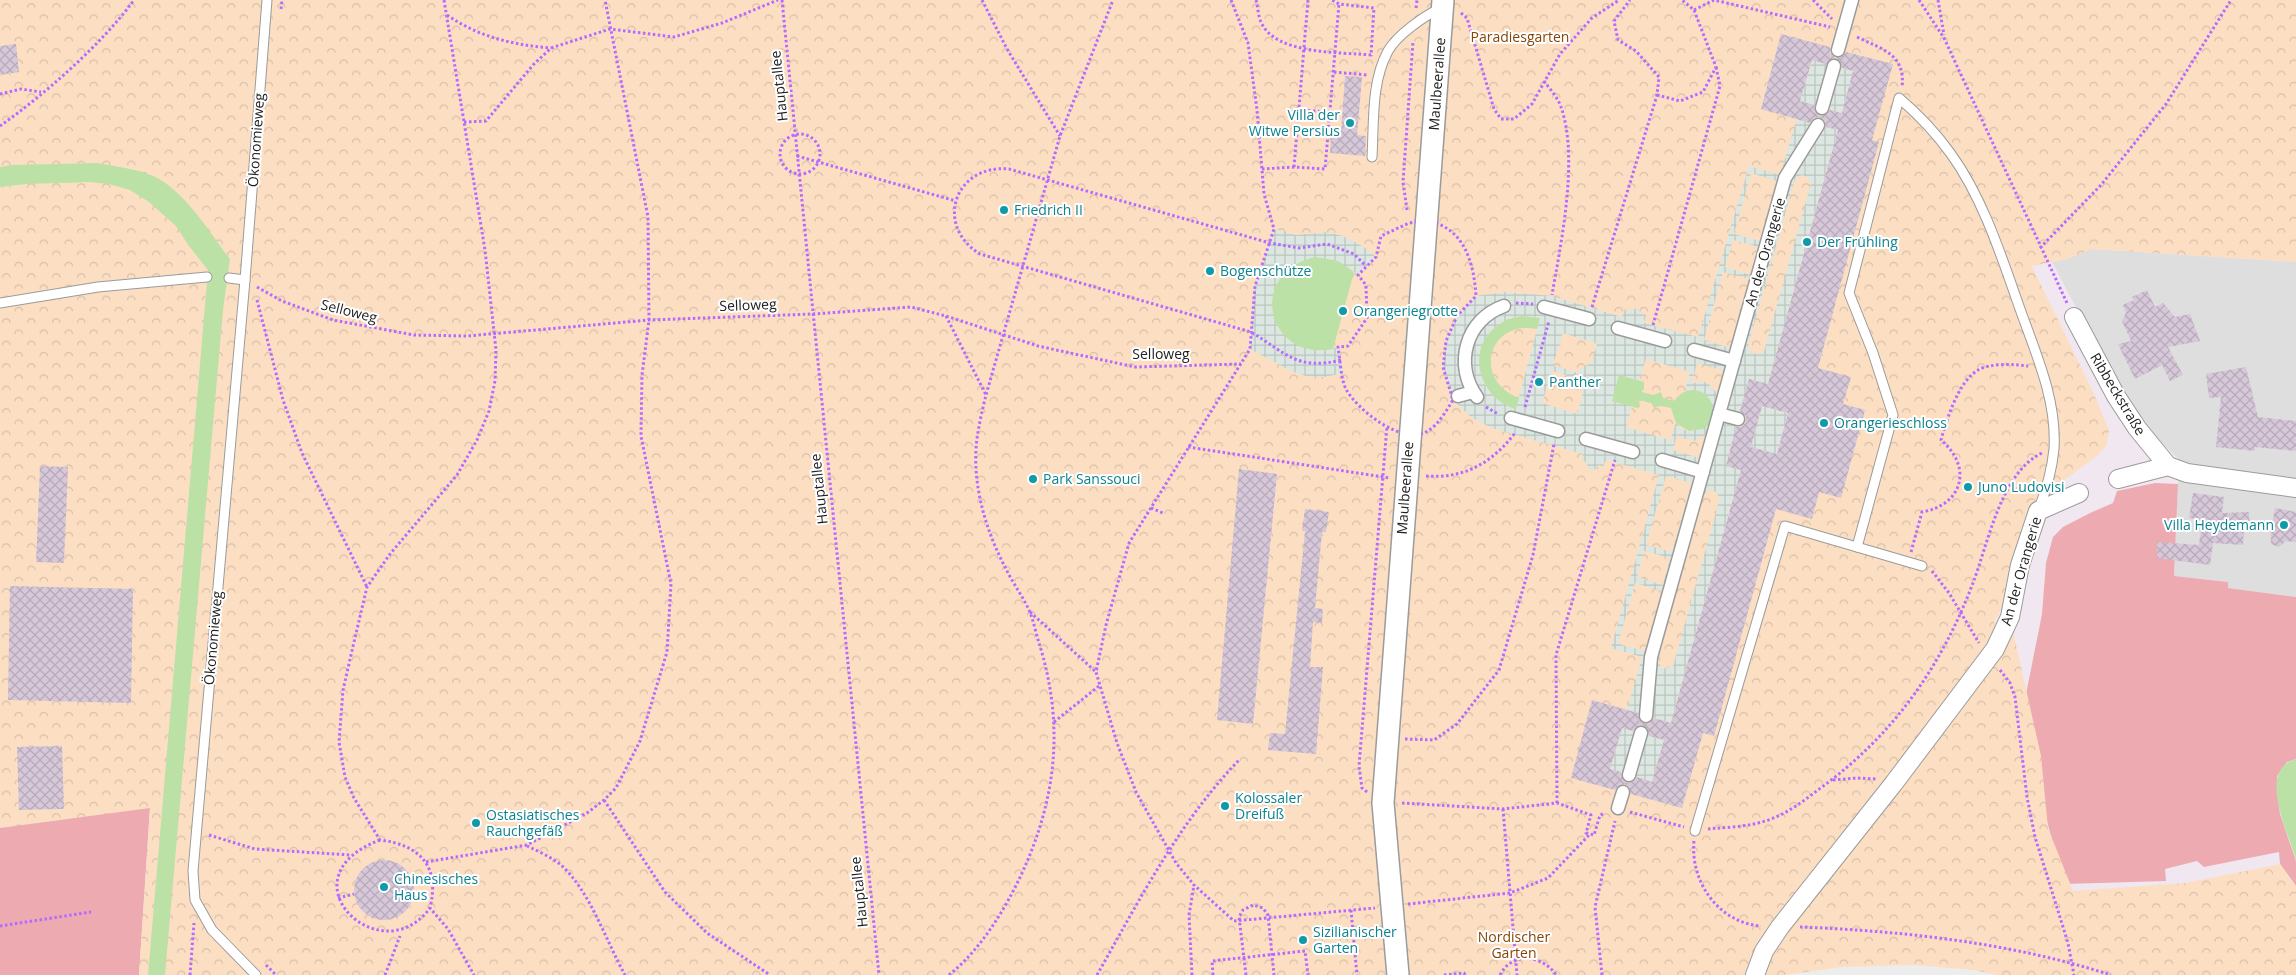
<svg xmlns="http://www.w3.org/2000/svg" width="2296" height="975" font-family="'Open Sans',sans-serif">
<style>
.residential{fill:#dededf}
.grass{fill:#edabb1}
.park{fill:url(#park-crowns)}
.parking{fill:#ededed}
.plaza{fill:url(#plaza-grid);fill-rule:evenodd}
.water{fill:#bbe1a6}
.building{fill:url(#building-cross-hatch);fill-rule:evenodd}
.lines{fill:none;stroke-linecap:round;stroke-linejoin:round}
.service-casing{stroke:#9b9b9b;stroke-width:11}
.pedestrian-casing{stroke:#9b9b9b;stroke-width:15}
.minor-casing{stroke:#9b9b9b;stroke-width:20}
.tertiary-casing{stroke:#9b9b9b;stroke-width:24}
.path{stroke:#b66aff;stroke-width:3;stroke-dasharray:2.5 2.5;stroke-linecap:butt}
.service{stroke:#fff;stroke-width:9}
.pedestrian{stroke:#fff;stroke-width:12}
.minor{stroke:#fff;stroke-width:18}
.tertiary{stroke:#fff;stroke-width:21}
.culture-dot{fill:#0f9aa8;stroke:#fff;stroke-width:2}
.labels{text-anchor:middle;stroke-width:4;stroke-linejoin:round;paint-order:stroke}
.park-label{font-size:14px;fill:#874507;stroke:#fff}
.street-label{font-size:14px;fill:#212121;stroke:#fff}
.culture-label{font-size:14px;fill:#0d838f;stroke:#fff;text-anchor:start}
</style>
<defs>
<pattern id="park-crowns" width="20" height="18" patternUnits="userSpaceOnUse" patternTransform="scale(1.25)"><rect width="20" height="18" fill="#fcdfc3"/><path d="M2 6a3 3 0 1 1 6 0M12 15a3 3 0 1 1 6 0" fill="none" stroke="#d8bfa7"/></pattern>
<pattern id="plaza-grid" width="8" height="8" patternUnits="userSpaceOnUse" patternTransform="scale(1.25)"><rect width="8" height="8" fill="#dbe7e0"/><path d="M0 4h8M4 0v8" fill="none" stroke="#bcc6c0"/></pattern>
<pattern id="building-cross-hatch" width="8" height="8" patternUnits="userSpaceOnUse" patternTransform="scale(1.25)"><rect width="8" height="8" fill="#d6c7d9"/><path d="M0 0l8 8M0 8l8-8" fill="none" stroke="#b7abba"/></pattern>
</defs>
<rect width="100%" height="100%" fill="#f1e7f1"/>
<!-- residential -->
<path class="residential" d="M2092,249L2296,262V597L2228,588L2227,582L2174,576L2179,459L2144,427L2127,404L2052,262L2067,259Z"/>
<!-- grass -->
<g class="grass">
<path d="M2155,483L2178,484L2174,576L2228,582V588L2296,597V759L2287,762L2277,776L2278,799L2280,814L2296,861V886L2280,864L2279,852L2204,867L2197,861L2165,869L2166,881L2065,884L2061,874L2034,772L2024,704L2042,614L2046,563L2053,537L2063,527L2090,513L2113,503L2117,491Z"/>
<path d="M150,808L139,975H0V811Z"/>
</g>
<!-- park -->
<path class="park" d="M0,0H2296V262L2092,249L2067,259L2032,266L2093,392L2109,430L2107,445L2097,456L2036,501L2011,591L1994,623L2013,631L2041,756L2048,828L2073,891L2185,883L2280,864L2296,886V975H139L150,808L0,828Z"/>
<!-- parking -->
<path class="parking" d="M1912,965L1974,970L1996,975H1785L1844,967Z"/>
<!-- plaza -->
<g class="plaza">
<path d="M1812,60L1853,71L1842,113L1800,101Z"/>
<path d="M1797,119L1838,130L1768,384L1749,379L1726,465L1741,470L1671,723L1627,710L1642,657L1611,648L1659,475L1606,460L1603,467L1599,465L1596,469L1591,470L1588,467L1586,462L1582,461L1583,454L1492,428L1472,418L1453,400L1443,367L1446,341L1457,316L1476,296L1505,292L1552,296L1622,317L1625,309L1629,311L1637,308L1642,314L1646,315L1644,323L1698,337L1749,166L1780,175ZM1751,173L1777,181L1760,241L1734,234ZM1802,175L1807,177L1811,183L1764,351L1754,354L1748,346L1795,179ZM1733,240L1759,247L1751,275L1725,267ZM1723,272L1750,279L1730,348L1704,340ZM1521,316L1540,318L1516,408L1484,384L1479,362L1487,336L1492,330L1508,319ZM1563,333L1597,344L1591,363L1581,368L1578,373L1553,365ZM1646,359L1690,372L1685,391L1693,389V432L1682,429L1676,423L1670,440L1626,427L1632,407L1619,375L1639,381ZM1697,363L1724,371L1717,394L1713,388L1706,382L1692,383ZM1552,371L1576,378L1577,384L1583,393L1577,414L1542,403ZM1677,435L1688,440L1694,441L1706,435L1699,458L1673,450ZM1666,476L1692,483L1672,552L1646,545ZM1711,490L1716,492L1720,498L1673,666L1663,669L1657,661L1704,494ZM1644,551L1670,558L1663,585L1637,577ZM1635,583L1662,591L1645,651L1618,644Z"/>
<path d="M1274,229L1296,235L1327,232L1343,236L1364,247L1376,257L1358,275L1351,269L1273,313L1279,329L1321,351L1338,347L1343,373L1325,377L1306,376L1291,371L1250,349L1255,286Z"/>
<path d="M1762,406L1788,413L1777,454L1751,447Z"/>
<path d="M1622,728L1664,740L1652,782L1610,769Z"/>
</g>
<!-- water -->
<g class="water">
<path d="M97,163C117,167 143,169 161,180C190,199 210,233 230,259L223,310L165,975H148L208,270L189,246L176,226L149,202L130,190L109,184L90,182L26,184L0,187V167L11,165Z"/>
<path d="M1316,257L1338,261L1354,272L1333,349C1267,362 1245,272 1316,257Z"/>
<path d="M1521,316L1540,318L1537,329C1488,319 1472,380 1519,398L1516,409C1478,398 1464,347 1500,324C1506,319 1514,318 1521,316Z"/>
<path d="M1619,375L1644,382V390H1642V392L1653,395L1661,392L1663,398L1674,401C1696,371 1731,409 1703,429L1689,431L1676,423L1671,408L1661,406L1654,408L1651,403L1639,400L1640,407L1637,408L1612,401Z"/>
<path d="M2296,759V860C2290,836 2255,770 2296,759Z"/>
</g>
<!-- building -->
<g class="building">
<path d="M1781,34L1830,47V52L1835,58L1843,56L1846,52L1893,64L1872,140L1879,142L1818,368L1851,377L1843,404L1865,410L1841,498L1819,492L1812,519L1776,509L1714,736L1703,733L1682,808L1631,794L1629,787L1625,784L1618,786L1615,790L1571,778L1592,700L1638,713L1639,720L1645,724L1650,723L1654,718L1671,723L1741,470L1726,466L1736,427H1741L1746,422V416L1740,411L1749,379L1768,384L1838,130L1826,127L1825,121L1819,117L1814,118L1810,123L1761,109ZM1833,58L1840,61L1842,68L1853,71L1842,113L1830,110L1827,114L1820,116L1816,113L1814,105L1800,101L1812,60L1826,64ZM1762,406L1788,413L1777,454L1751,447ZM1640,725L1647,728L1649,736L1664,740L1652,782L1637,777L1634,781L1627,783L1623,780L1621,772L1610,769L1622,728L1633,731Z"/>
<path d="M16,44L19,72L0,75V46Z"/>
<path d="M1345,76L1362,77L1357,135L1366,136L1365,156L1330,153L1331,133L1341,134Z"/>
<path d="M2147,290L2155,307L2163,303L2175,317L2190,314L2200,341L2168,347L2183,375L2170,381L2162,365L2135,379L2118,344L2131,341L2122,321L2126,313L2123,305L2134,300L2132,297Z"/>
<path d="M2246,367L2258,417L2296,421V451L2255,447V451L2216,447L2221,397L2209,398L2206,374Z"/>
<path d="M40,466L68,467L64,563L36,562Z"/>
<path d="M1239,469L1277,474L1253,724L1217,720Z"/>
<path d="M2193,493L2224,497L2222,513L2249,512L2250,528H2244L2243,545L2213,543L2210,565L2157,558V542L2199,545L2202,520L2189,518Z"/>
<path d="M2275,508L2296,512V542L2286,541L2279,547L2271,544L2270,520H2273Z"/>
<path d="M1305,509L1329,512L1326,532H1322L1315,608L1323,609L1322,623L1313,622L1310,667H1323L1316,754L1268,750L1270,733L1285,734L1305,531H1302Z"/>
<path d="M10,586L133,589L131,703L8,700Z"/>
<path d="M62,746L64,809L19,810L17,747Z"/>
<circle cx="384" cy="890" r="30"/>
</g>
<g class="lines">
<!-- service casing -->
<g class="service-casing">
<g id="service">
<path d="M1372,157C1374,123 1371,82 1388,51C1397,35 1424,16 1441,8"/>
<path d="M229,278L245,280"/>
<path d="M0,303L98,287L207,277"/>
<path d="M1857,547L1893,415L1873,353L1849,293L1899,98C1919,115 1936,133 1951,154C1983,198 2002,258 2020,309C2036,354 2057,400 2054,449C2052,470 2046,491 2038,511"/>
<path d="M1695,831L1785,526L1922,566"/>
<path d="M256,975L212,930L195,900L193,871L245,280L267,0"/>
</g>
</g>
<!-- pedestrian casing -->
<g class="pedestrian-casing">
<g id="pedestrian">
<path d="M1838,50L1852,0"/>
<path d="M1822,108L1834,66"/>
<path d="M1544,307L1589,319"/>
<path d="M1618,328L1665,341"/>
<path d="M1694,350L1734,361"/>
<path d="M1458,396L1473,392"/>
<path d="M1477,397C1453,365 1466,319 1504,306"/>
<path d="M1719,414L1738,419"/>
<path d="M1511,418L1558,431"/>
<path d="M1586,439L1633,452"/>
<path d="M1662,460L1703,472"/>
<path d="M1646,716L1651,657L1785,178L1818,125"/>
<path d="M1629,775L1641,733"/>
<path d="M1618,808L1623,792"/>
</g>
</g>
<!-- minor casing -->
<g class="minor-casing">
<g id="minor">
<path d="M2074,317L2116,396L2137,428L2168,466L2187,473L2296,488"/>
<path d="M2118,479L2168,466"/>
<path d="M1755,975L1764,951L1780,927L1894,783L1995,649L2010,617L2020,565L2038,511L2079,493"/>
</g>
</g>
<!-- tertiary casing -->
<g class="tertiary-casing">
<path id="tertiary" d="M1398,975L1383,803L1443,0"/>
</g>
<!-- path -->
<g class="path">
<path d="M444,0L485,250L496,350L495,381L489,411L477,440L457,475L390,554L367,587L354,642L343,690L339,742L345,777L354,798L380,840C421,845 440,867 430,908L448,929L474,975"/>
<path d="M782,0L879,975"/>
<path d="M982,0L1007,49L1060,136"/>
<path d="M1231,0L1248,43L1257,110L1264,194L1274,229L1255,286L1250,349L1129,543L1106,625L1096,672L1117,743L1136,792L1176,863L1194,885L1234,921L1375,908"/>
<path d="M1256,0C1258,7 1258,16 1261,22C1275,55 1341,52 1371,55L1374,8L1339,4L1332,0"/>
<path d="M1813,0L1832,19"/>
<path d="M1919,0L1944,38L2067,303"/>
<path d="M1938,0L1944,35"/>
<path d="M1416,8L1417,0"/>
<path d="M281,9L282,0"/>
<path d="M1694,10L1714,0L1830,27"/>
<path d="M1461,13L1467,18L1494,109L1501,119H1514L1532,104L1560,54L1592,18L1619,0"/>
<path d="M447,15C479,37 513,45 551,48"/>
<path d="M1857,37C1882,49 1906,54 1902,88"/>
<path d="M1334,72L1367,75"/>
<path d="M1544,81C1550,89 1558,98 1561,107C1579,158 1561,243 1552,295"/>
<path d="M0,94L21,89L41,92"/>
<path d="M1657,95L1680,101L1703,92L1716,67L1694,10L1682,0"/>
<path d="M1298,110L1342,113"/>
<path d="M464,122L486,121L533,65L551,48L610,29L674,37L722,23L778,0"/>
<path d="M0,126C44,95 102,44 134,0"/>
<circle cx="800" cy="154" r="20"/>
<path d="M797,156L956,201"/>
<path d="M1294,167L1308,0"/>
<path d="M1262,169L1294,167L1325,169L1339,4"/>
<path d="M1407,210L1403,182L1413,42"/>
<path d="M1426,221C1464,226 1474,263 1476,296L1457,316L1446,341L1443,367L1453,400C1446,411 1438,426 1426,432C1402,445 1357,410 1346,389C1341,380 1340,359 1338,347L1348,346L1367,318L1366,285L1358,275L1376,257L1381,236L1409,223Z"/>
<path d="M2040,248L2101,185L2166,104L2231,0"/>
<path d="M257,287L282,301L333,320L414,335L467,336L649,320L813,314L911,307L946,316L1038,346L1135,367L1241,364"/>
<path d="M257,300L283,400L302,453L367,587"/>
<path d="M1516,303L1533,304"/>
<path d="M1592,307L1657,95L1659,77L1636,51L1618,40L1614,21L1630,0"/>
<path d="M946,316L986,395"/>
<path d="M1653,325L1720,86L1716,67"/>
<path d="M1341,360C1297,371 1286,353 1251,332L980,254C934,226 954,164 1009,169L1270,243L1299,248L1327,244L1354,254L1366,266"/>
<path d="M1486,407L1498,414"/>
<path d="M1525,407L1549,321"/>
<path d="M1188,447L1390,478"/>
<path d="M1426,476C1464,479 1492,463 1515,433"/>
<path d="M1151,508L1163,513"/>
<path d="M1911,552L1922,512C1963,505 1973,467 1941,440C1947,419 1958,382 1978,370C1989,363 2016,364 2028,366"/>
<path d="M1932,571L1949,593L1979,643"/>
<path d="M1030,612L1095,671"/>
<path d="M2000,670L2010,683L2015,697L2027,797L2035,837L2068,943L2074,975"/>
<path d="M1054,722L1099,686"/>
<path d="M1405,739L1434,740L1457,724L1499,670L1533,555L1554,444"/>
<path d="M1833,780L1857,778L1877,779"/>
<path d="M1367,792L1362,788L1359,766L1387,426"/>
<path d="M604,800L665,892L707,933L770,975"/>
<path d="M1402,803L1503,809L1557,803L1591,815L1586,833L1594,835L1600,815L1605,813"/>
<path d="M1557,803L1556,655L1615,460"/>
<path d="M1503,809L1517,975"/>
<path d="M1630,812L1684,827"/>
<path d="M1708,829C1728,827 1751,827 1771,819C1790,812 1806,799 1822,787C1894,734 1941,667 1973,583C1988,544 2001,472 2042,453"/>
<path d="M209,835L255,849L351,855"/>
<path d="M380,840C279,878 381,975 430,908"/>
<path d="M1694,841C1690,882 1719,923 1761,926"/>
<path d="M527,846C538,851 551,857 561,865C590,891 606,941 625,975"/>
<path d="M426,862L527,845L587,813L604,800L616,788L640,741L667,652L671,584L641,436L642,375L649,320L648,217L605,0"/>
<path d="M414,881L432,877"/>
<path d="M338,898L354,894"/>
<path d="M1408,904L1510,893L1548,878L1590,834"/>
<path d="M1351,910L1357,975"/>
<path d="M0,926L91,912"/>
<path d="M1800,927C1904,931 2012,943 2111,975"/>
<path d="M266,965L276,975"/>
<path d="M190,975L194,923"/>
<path d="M385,975L400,936"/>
<path d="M949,975C985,946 1012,898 1029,857C1058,786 1062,719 1040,646C1036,635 1034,621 1029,610C1022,595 1012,582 1005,567C984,527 970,477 978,432C980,420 983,407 986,395L1060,136L1113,0"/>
<path d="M1097,975C1140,899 1179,822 1240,759"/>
<path d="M1192,975L1189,915L1194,885"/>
<path d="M1213,975L1212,961L1305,951L1308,975"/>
<path d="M1246,975L1239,917L1243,910L1253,905L1263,908L1268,915L1274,975"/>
<path d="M1444,975L1464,973L1465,975"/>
<path d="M1500,975C1512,951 1543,955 1556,975"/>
<path d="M1602,975L1595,907L1615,821"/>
</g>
<!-- service -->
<use href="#service" class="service"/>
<!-- pedestrian -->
<use href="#pedestrian" class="pedestrian"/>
<!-- minor -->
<use href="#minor" class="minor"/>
<!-- tertiary -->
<use href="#tertiary" class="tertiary"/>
</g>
<!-- markers -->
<g class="culture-dot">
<circle cx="1350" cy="123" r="5"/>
<circle cx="1004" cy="210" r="5"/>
<circle cx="1807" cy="242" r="5"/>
<circle cx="1210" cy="271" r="5"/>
<circle cx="1343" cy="311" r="5"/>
<circle cx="1539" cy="382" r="5"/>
<circle cx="1824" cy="423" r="5"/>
<circle cx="1033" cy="479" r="5"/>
<circle cx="1968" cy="487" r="5"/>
<circle cx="2284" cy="525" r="5"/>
<circle cx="1225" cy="806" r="5"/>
<circle cx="476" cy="823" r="5"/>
<circle cx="384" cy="887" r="5"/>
<circle cx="1303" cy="940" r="5"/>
</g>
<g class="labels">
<!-- park labels -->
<g class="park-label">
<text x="1520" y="42">Paradiesgarten</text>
<text x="1514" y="942">Nordischer<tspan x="1514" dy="16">Garten</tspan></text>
</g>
<!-- street labels -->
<g class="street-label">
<text transform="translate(1437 84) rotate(-86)" y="5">Maulbeerallee</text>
<text transform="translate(779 86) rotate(-96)" y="5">Hauptallee</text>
<text transform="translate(256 140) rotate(-86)" y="5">Ökonomieweg</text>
<text transform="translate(1765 252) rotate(-74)" y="5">An der Orangerie</text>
<text transform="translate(748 305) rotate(-2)" y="5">Selloweg</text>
<text transform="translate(349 311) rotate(14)" y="5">Selloweg</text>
<text x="1161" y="359">Selloweg</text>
<text transform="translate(2118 394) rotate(59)" y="5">Ribbeckstraße</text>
<text transform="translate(1405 488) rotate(-86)" y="5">Maulbeerallee</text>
<text transform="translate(819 489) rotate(-96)" y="5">Hauptallee</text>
<text transform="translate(2021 571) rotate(-74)" y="5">An der Orangerie</text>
<text transform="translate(213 638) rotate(-85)" y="5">Ökonomieweg</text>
<text transform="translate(859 892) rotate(-96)" y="5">Hauptallee</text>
</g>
<!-- culture labels -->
<g class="culture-label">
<text x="1340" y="120" text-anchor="end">Villa der<tspan x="1340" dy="16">Witwe Persius</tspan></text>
<text x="1014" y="215">Friedrich II</text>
<text x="1817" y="247">Der Frühling</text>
<text x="1220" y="276">Bogenschütze</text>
<text x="1353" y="316">Orangeriegrotte</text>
<text x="1549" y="387">Panther</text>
<text x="1834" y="428">Orangerieschloss</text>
<text x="1043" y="484">Park Sanssouci</text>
<text x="1978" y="492">Juno Ludovisi</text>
<text x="2274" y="530" text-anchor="end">Villa Heydemann</text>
<text x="1235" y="803">Kolossaler<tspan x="1235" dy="16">Dreifuß</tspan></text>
<text x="486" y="820">Ostasiatisches<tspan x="486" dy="16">Rauchgefäß</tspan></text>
<text x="394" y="884">Chinesisches<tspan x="394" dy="16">Haus</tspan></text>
<text x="1313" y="937">Sizilianischer<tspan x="1313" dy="16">Garten</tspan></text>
</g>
</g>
</svg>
